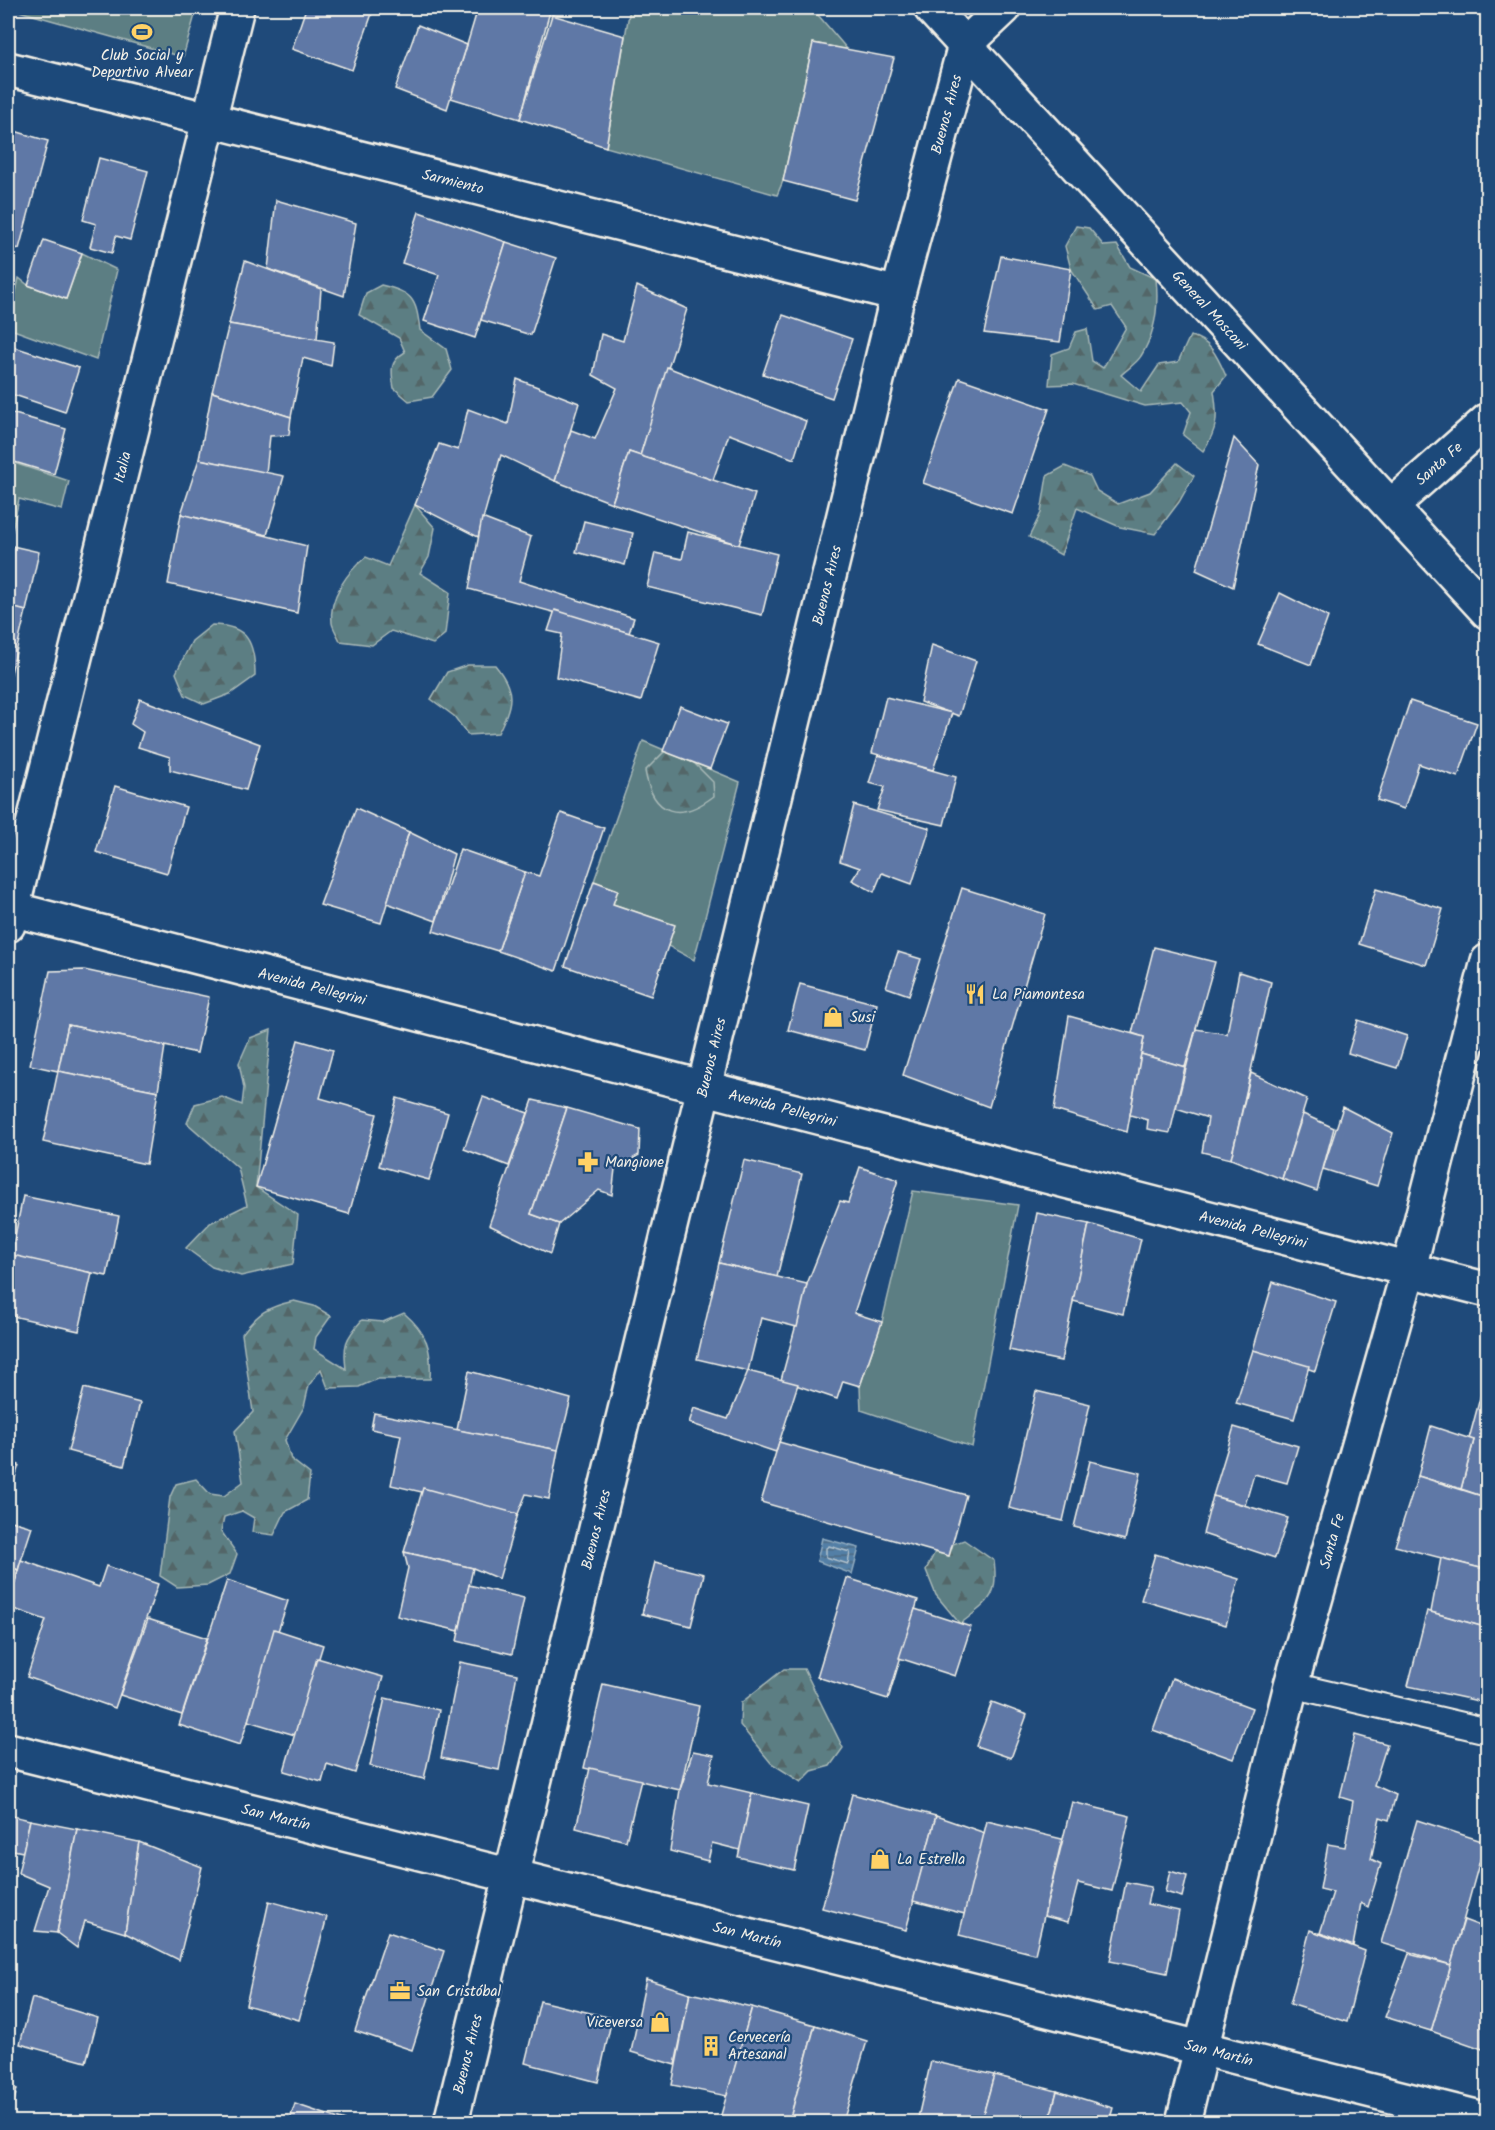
<svg xmlns="http://www.w3.org/2000/svg" width="1495" height="2130" font-family="Kalam,sans-serif">
<style>
.green{fill:#5b7e83;stroke:#a8b8b6;stroke-width:1.5}
.forest{fill:url(#forest-firs);stroke:#a8b8b6;stroke-width:1.5}
.water{fill:url(#water-rules);stroke:#93adc0;stroke-width:1.5}
.lines{fill:none;stroke-linecap:round;stroke-linejoin:round}
.shore{stroke:#b3c3ce;stroke-width:1.5}
.building{fill:#5e78a6;stroke:#f4f1e8;stroke-width:1.5}
.lane-casing{stroke:#f4f1e8;stroke-width:28}
.street-casing{stroke:#f4f1e8;stroke-width:38}
.lane{stroke:#1f4a7a;stroke-width:24}
.street{stroke:#1f4a7a;stroke-width:33}
.labels{text-anchor:middle;stroke-width:4.5;stroke-linejoin:round;paint-order:stroke}
.poi-label{font-size:15px;fill:#f4f1e8;stroke:#1f4a7a;text-anchor:start}
.street-label{font-size:15px;fill:#f4f1e8;stroke:#1f4a7a}
</style>
<defs>
<pattern id="forest-firs" width="22" height="20" patternUnits="userSpaceOnUse" patternTransform="scale(1.5)"><rect width="22" height="20" fill="#5b7e83"/><path d="M5 1l3.5 6h-7zM16 11l3.5 6h-7z" fill="#536668"/></pattern>
<pattern id="water-rules" width="6" height="5" patternUnits="userSpaceOnUse" patternTransform="scale(1.5)"><rect width="6" height="5" fill="#527fa6"/><path d="M0 2.5h6" fill="none" stroke="#4e6980"/></pattern>
</defs>
<rect width="100%" height="100%" fill="#1f4a7a"/>
<filter id="ink" filterUnits="userSpaceOnUse"><feTurbulence type="fractalNoise" baseFrequency=".0167" numOctaves="2"/><feDisplacementMap in="SourceGraphic" scale="12" xChannelSelector="R" yChannelSelector="G"/><feConvolveMatrix kernelMatrix="1 2 1 2 8 2 1 2 1" color-interpolation-filters="sRGB"/></filter>
<g filter="url(#ink)">
<!-- green -->
<g class="green">
<path d="M8,8H197L183,57Z"/>
<path d="M630,8H812L848,50L813,43L783,181L777,195L606,147Z"/>
<path d="M82,253L117,270L96,360L8,328L19,278L28,285L66,299Z"/>
<path d="M8,461L69,481L62,510L19,499L12,531L8,530Z"/>
<path d="M643,741L740,782L694,960L668,946L674,925L613,904L618,890L594,881Z"/>
<path d="M913,1191L1018,1205L972,1447L861,1410L860,1386L882,1322Z"/>
</g>
<!-- forest -->
<g class="forest">
<path d="M1076,226L1089,228L1104,246L1117,245L1130,267L1156,279C1159,307 1156,332 1141,356C1137,363 1127,369 1121,375L1141,392L1159,365L1178,362L1190,336C1211,340 1218,358 1226,376L1214,391C1218,417 1218,429 1203,451L1183,435L1191,412L1183,402L1145,406L1073,384L1049,385L1052,354L1069,348L1076,332L1087,329L1092,361L1103,368L1126,327L1112,306L1098,310L1071,269L1065,246Z"/>
<path d="M381,285C413,293 416,298 420,330L446,349L452,370L432,397L409,401L394,388C391,371 389,362 405,352L399,338L359,315L366,293Z"/>
<path d="M1177,463L1194,476L1179,502L1155,534L1120,527L1077,508L1061,555L1029,537L1041,513L1047,476L1065,466L1090,476L1097,491L1118,504L1150,492Z"/>
<path d="M415,505L435,528L429,557L420,573L450,592L445,634L433,644L391,631L372,645L340,641C338,635 333,629 332,623C328,598 348,571 366,557L388,566Z"/>
<path d="M212,625C248,625 255,643 255,676L230,694L204,704L185,695L176,673L192,641Z"/>
<path d="M468,665H495C517,692 512,704 498,733L468,735L454,716L431,699L447,672Z"/>
<path d="M665,751L694,763L713,782L714,796C680,822 653,816 645,771Z"/>
<path d="M271,1030L256,1187L298,1215L293,1264L241,1276L212,1267L186,1248L210,1223L247,1205L238,1168L187,1123L195,1104L222,1097L242,1105L244,1088L239,1063L250,1038Z"/>
<path d="M294,1301L314,1306L331,1316L316,1337L314,1349L346,1369C343,1345 345,1339 362,1320L383,1322L404,1313C427,1333 432,1348 430,1379H377L359,1387L328,1388L321,1369L309,1385L304,1407L285,1440L291,1459L310,1474L307,1500L285,1512L274,1535L252,1532L254,1518L242,1511L224,1517L221,1531L237,1554L230,1574L208,1585L177,1587L160,1576L170,1497L176,1484L196,1479L210,1494L224,1496L243,1482L235,1431L253,1412L242,1334C258,1313 267,1307 294,1301Z"/>
<path d="M964,1540L994,1561C999,1598 988,1602 960,1624L936,1595L926,1570L935,1552L949,1556L953,1544Z"/>
<path d="M784,1669H804L843,1748L830,1766L812,1771L801,1782L771,1763L740,1725L741,1703Z"/>
</g>
<!-- water -->
<path class="water" d="M822,1538L859,1548L852,1574L817,1561Z"/>
<g class="lines">
<!-- shore -->
<path class="shore" d="M829,1546L850,1552L848,1564L826,1557V1548Z"/>
</g>
<!-- building -->
<g class="building">
<path d="M306,8H374L352,70L292,49Z"/>
<path d="M478,8H551L520,119L451,98Z"/>
<path d="M552,15L625,36L606,147L520,119Z"/>
<path d="M418,25L467,45L447,109L395,89Z"/>
<path d="M813,43L894,58L855,200L783,181Z"/>
<path d="M8,129L48,141L19,249L8,245Z"/>
<path d="M99,158L148,171L130,240L116,236L112,253L90,247L96,224L83,220Z"/>
<path d="M276,200L356,223L344,296L268,269Z"/>
<path d="M419,212L506,242L475,338L424,321L439,275L402,263Z"/>
<path d="M44,240L82,253L66,299L28,285Z"/>
<path d="M506,242L556,258L531,335L481,320Z"/>
<path d="M1001,256L1071,269L1060,342L984,333Z"/>
<path d="M245,261L321,289L317,339L229,324Z"/>
<path d="M637,286L687,309L640,456L629,452L612,503L555,481L571,430L595,439L617,388L593,375L601,334L623,341Z"/>
<path d="M783,315L852,339L832,398L763,374Z"/>
<path d="M229,324L334,342L331,366L303,358L291,417L212,392Z"/>
<path d="M8,345L79,368L65,412L8,393Z"/>
<path d="M667,367L806,421L794,459L729,434L713,480L640,456Z"/>
<path d="M959,378L1049,409L1013,514L923,483Z"/>
<path d="M517,379L579,403L555,481L501,455L478,537L415,505L439,444L458,450L468,409L508,424Z"/>
<path d="M212,392L291,417L289,435L270,436L266,473L199,459Z"/>
<path d="M8,412L66,429L54,474L8,460Z"/>
<path d="M1234,438L1259,465L1233,587L1196,570Z"/>
<path d="M629,452L755,494L739,545L612,503Z"/>
<path d="M199,459L284,476L267,535L181,514Z"/>
<path d="M181,514L307,546L297,613L168,584Z"/>
<path d="M482,518L531,537L519,581L634,618L629,633L469,589Z"/>
<path d="M584,521L633,533L625,565L576,552Z"/>
<path d="M688,532L777,554L762,615L647,587L655,553L682,559Z"/>
<path d="M8,545L39,552L26,611L8,607Z"/>
<path d="M1280,593L1328,617L1311,665L1258,644Z"/>
<path d="M8,606L26,611L10,677L8,676Z"/>
<path d="M555,610L659,642L641,701L556,677L562,634L548,631Z"/>
<path d="M932,645L976,661L959,716L920,702Z"/>
<path d="M886,697L952,713L933,770L872,753Z"/>
<path d="M140,699L260,744L246,790L170,770V757L138,747L143,732L131,724Z"/>
<path d="M1410,701L1477,723L1458,777L1419,764L1404,809L1377,800Z"/>
<path d="M680,706L727,724L710,769L663,751Z"/>
<path d="M878,755L956,777L944,825L877,810L885,787L869,783Z"/>
<path d="M115,786L186,807L167,873L96,852Z"/>
<path d="M854,805L930,828L912,884L882,873L874,892L852,880L860,868L840,861Z"/>
<path d="M356,808L409,832L381,923L320,905Z"/>
<path d="M561,813L604,828L556,971L498,951L525,872L539,876Z"/>
<path d="M409,832L454,854L436,921L387,903Z"/>
<path d="M460,849L525,872L498,951L433,931Z"/>
<path d="M594,881L618,890L613,904L675,925L651,996L565,966Z"/>
<path d="M962,888L1045,914L989,1107L903,1075Z"/>
<path d="M1376,889L1443,909L1426,965L1359,944Z"/>
<path d="M1154,947L1215,962L1185,1067L1141,1054L1144,1037L1132,1033Z"/>
<path d="M898,952L921,959L909,995L886,987Z"/>
<path d="M84,970L209,997L197,1053L68,1025L58,1071L30,1065L50,971Z"/>
<path d="M1239,972L1271,982L1231,1159L1202,1152L1208,1118L1176,1108L1196,1029L1227,1034Z"/>
<path d="M800,984L877,1004L865,1050L788,1030Z"/>
<path d="M1069,1016L1144,1037L1127,1132L1054,1110Z"/>
<path d="M1358,1020L1407,1036L1397,1068L1348,1053Z"/>
<path d="M68,1025L165,1046L158,1091L58,1071Z"/>
<path d="M298,1040L333,1050L320,1098L377,1114L349,1214L256,1187Z"/>
<path d="M1141,1054L1185,1067L1170,1133L1147,1129L1148,1120L1130,1115Z"/>
<path d="M58,1071L158,1091L146,1164L43,1142Z"/>
<path d="M1251,1073L1307,1099L1282,1179L1231,1159Z"/>
<path d="M483,1097L528,1113L509,1166L464,1149Z"/>
<path d="M397,1098L448,1113L429,1180L379,1166Z"/>
<path d="M533,1100L567,1108L531,1214L559,1224L550,1254L489,1225Z"/>
<path d="M1343,1107L1393,1133L1377,1186L1323,1169Z"/>
<path d="M567,1108L640,1129L639,1155L615,1169L612,1195L599,1190L559,1224L531,1214Z"/>
<path d="M1303,1114L1334,1128L1317,1191L1282,1179Z"/>
<path d="M744,1160L802,1174L777,1277L719,1263Z"/>
<path d="M860,1167L898,1180L854,1313L882,1322L860,1386L843,1381L837,1399L781,1380L807,1284L840,1201L848,1203Z"/>
<path d="M23,1196L119,1216L107,1276L11,1256Z"/>
<path d="M1037,1213L1089,1224L1061,1361L1009,1350Z"/>
<path d="M1089,1224L1141,1239L1123,1314L1073,1301Z"/>
<path d="M8,1254L92,1273L79,1331L8,1315Z"/>
<path d="M719,1263L807,1284L797,1327L761,1318L748,1371L697,1359Z"/>
<path d="M1273,1282L1336,1302L1315,1371L1253,1350Z"/>
<path d="M1253,1350L1309,1366L1294,1419L1236,1403Z"/>
<path d="M1488,1368V1498L1461,1489L1474,1440L1469,1439Z"/>
<path d="M469,1371L571,1399L558,1450L457,1430Z"/>
<path d="M748,1371L798,1384L776,1452L689,1423L694,1408L728,1419Z"/>
<path d="M84,1388L140,1403L124,1466L68,1451Z"/>
<path d="M1036,1391L1090,1404L1063,1521L1009,1508Z"/>
<path d="M374,1413L558,1450L549,1499L526,1494L518,1514L391,1485L401,1435L371,1429Z"/>
<path d="M1431,1426L1474,1440L1461,1489L1418,1476Z"/>
<path d="M1234,1427L1298,1446L1287,1483L1254,1474L1245,1505L1213,1496Z"/>
<path d="M779,1442L966,1495L949,1556L761,1502Z"/>
<path d="M8,1461L19,1465L8,1500Z"/>
<path d="M1090,1461L1141,1473L1125,1540L1074,1527Z"/>
<path d="M1418,1476L1488,1498V1570L1395,1546Z"/>
<path d="M423,1488L518,1514L499,1579L473,1568L404,1552Z"/>
<path d="M1213,1496L1288,1518L1275,1558L1203,1534Z"/>
<path d="M8,1520L32,1527L18,1570L8,1566Z"/>
<path d="M404,1552L473,1568L459,1631L397,1616L408,1568Z"/>
<path d="M1155,1554L1239,1579L1226,1625L1141,1600Z"/>
<path d="M1441,1558L1488,1570V1628L1431,1612Z"/>
<path d="M21,1560L99,1587L106,1566L158,1584L115,1708L27,1677L46,1620L8,1607Z"/>
<path d="M655,1562L704,1574L691,1626L642,1614Z"/>
<path d="M8,1566L18,1570L8,1609Z"/>
<path d="M847,1578L918,1600L888,1699L817,1677Z"/>
<path d="M227,1580L288,1601L240,1745L179,1725Z"/>
<path d="M469,1585L524,1598L512,1654L457,1641Z"/>
<path d="M915,1609L971,1627L955,1676L899,1658Z"/>
<path d="M1427,1611L1488,1628V1703L1408,1686Z"/>
<path d="M148,1619L207,1638L182,1715L120,1695Z"/>
<path d="M274,1629L323,1645L295,1735L248,1721Z"/>
<path d="M317,1658L383,1677L355,1773L327,1764L322,1782L284,1771Z"/>
<path d="M460,1662L517,1674L499,1770L441,1758Z"/>
<path d="M1172,1678L1252,1708L1233,1759L1153,1730Z"/>
<path d="M603,1684L699,1706L680,1790L584,1768Z"/>
<path d="M385,1698L439,1710L424,1779L370,1766Z"/>
<path d="M992,1702L1027,1715L1011,1758L976,1746Z"/>
<path d="M1355,1735L1387,1744L1374,1785L1396,1795L1389,1820L1380,1817L1371,1859L1381,1864L1368,1907L1361,1903L1353,1946L1320,1933L1333,1892L1320,1889L1328,1844L1345,1847L1353,1801L1340,1797Z"/>
<path d="M693,1751L714,1755L708,1783L752,1793L740,1850L712,1843L708,1861L670,1851L680,1790Z"/>
<path d="M590,1768L641,1780L626,1841L576,1828Z"/>
<path d="M752,1793L808,1806L794,1870L738,1857Z"/>
<path d="M852,1794L936,1816L906,1930L822,1908Z"/>
<path d="M1072,1802L1130,1816L1112,1891L1078,1883L1068,1922L1044,1916Z"/>
<path d="M8,1815L30,1820L23,1852L8,1849Z"/>
<path d="M936,1816L985,1833L965,1914L913,1901Z"/>
<path d="M30,1820L77,1829L57,1933L35,1931L49,1886L18,1873Z"/>
<path d="M1417,1820L1485,1842L1451,1965L1381,1943Z"/>
<path d="M987,1821L1062,1839L1035,1954L959,1935Z"/>
<path d="M77,1829L139,1842L125,1933L85,1921L77,1948L57,1933Z"/>
<path d="M139,1842L202,1867L179,1960L125,1933Z"/>
<path d="M1170,1871L1187,1876L1182,1897L1165,1892Z"/>
<path d="M1126,1882L1151,1887L1147,1904L1179,1911L1167,1973L1110,1961Z"/>
<path d="M269,1901L327,1917L299,2020L246,2005Z"/>
<path d="M1464,1920L1488,1929V2051L1431,2031Z"/>
<path d="M1310,1930L1365,1951L1347,2022L1290,2004Z"/>
<path d="M388,1932L444,1951L412,2050L355,2031Z"/>
<path d="M1409,1954L1451,1965L1431,2031L1385,2017Z"/>
<path d="M646,1979L690,1993L675,2065L631,2052Z"/>
<path d="M690,1993L752,2007L727,2096L672,2085Z"/>
<path d="M32,1998L98,2018L86,2062L20,2044Z"/>
<path d="M540,2001L612,2018L598,2082L525,2063Z"/>
<path d="M752,2007L815,2025L789,2122H719Z"/>
<path d="M815,2025L867,2041L843,2122H789Z"/>
<path d="M931,2061L994,2075L981,2122H917Z"/>
<path d="M994,2075L1057,2091L1049,2122H981Z"/>
<path d="M8,2088L17,2089L9,2122H8Z"/>
<path d="M1057,2091L1113,2108L1109,2122H1049Z"/>
<path d="M295,2104L348,2122H289Z"/>
</g>
<g class="lines">
<!-- lane casing -->
<g class="lane-casing">
<path id="lane" d="M1291,1685L1488,1731"/>
</g>
<!-- street casing -->
<g class="street-casing">
<g id="street">
<path id="s1" d="M931,8L1488,612"/>
<path id="s2" d="M8,69L898,294"/>
<path id="s3" d="M1391,506L1488,420"/>
<path id="s4" d="M8,908L1488,1290"/>
<path id="s5" d="M8,925L237,8"/>
<path id="s6" d="M8,1750L1488,2120"/>
<path id="s7" d="M451,2122L898,294L965,45L1004,8"/>
<path id="s8" d="M1183,2122L1291,1685L1408,1272L1488,961"/>
</g>
</g>
<!-- lane -->
<use href="#lane" class="lane"/>
<!-- street -->
<use href="#street" class="street"/>
</g>
</g>
<!-- icons -->
<defs>
<g id="stadium-bare" transform="scale(1.62)"><path d="M0-5a6.5 5 0 1 0 0 10a6.5 5 0 1 0 0-10ZM-3.5-1.8h7v3.6h-7Z" fill="#ffd166" stroke="#1f4a7a" stroke-width="2.5" paint-order="stroke"/></g>
<g id="restaurant-bare" transform="scale(1.62)"><path d="M-5-6h1v4h1v-4h1v4h1v-4h1v5L-1.5 .5V6h-2V.5L-5-1ZM5-6V6H3V1.5H1.5Q1.5-4 5-6Z" fill="#ffd166" stroke="#1f4a7a" stroke-width="2.5" paint-order="stroke"/></g>
<g id="shop-bare" transform="scale(1.62)"><path d="M-5-2.5h2.3a2.7 3.5 0 0 1 5.4 0H5L5.5 6h-11ZM-1.5-2.5h3a1.5 2.3 0 0 0-3 0Z" fill="#ffd166" stroke="#1f4a7a" stroke-width="2.5" paint-order="stroke"/></g>
<g id="pharmacy-bare" transform="scale(1.62)"><path d="M-2-6h4v4h4v4h-4v4h-4v-4h-4v-4h4Z" fill="#ffd166" stroke="#1f4a7a" stroke-width="2.5" paint-order="stroke"/></g>
<g id="office-bare" transform="scale(1.62)"><path d="M-6-3h4V-5.5h4V-3h4V5H-6ZM-1-4.5V-3h2v-1.5ZM-6 0V1H6V0Z" fill="#ffd166" stroke="#1f4a7a" stroke-width="2.5" paint-order="stroke"/></g>
<g id="building-bare" transform="scale(1.62)"><path d="M-4-6H4V6H1V3H-1V6H-4ZM-2.5-4.3h1.7v1.8h-1.7ZM.8-4.3h1.7v1.8H.8ZM-2.5-1h1.7V.8h-1.7ZM.8-1h1.7V.8H.8Z" fill="#ffd166" stroke="#1f4a7a" stroke-width="2.5" paint-order="stroke"/></g>
</defs>
<g fill-rule="evenodd">
<use href="#stadium-bare" x="142" y="32"/>
<use href="#restaurant-bare" x="975" y="994"/>
<use href="#shop-bare" x="833" y="1017"/>
<use href="#pharmacy-bare" x="588" y="1162"/>
<use href="#shop-bare" x="880" y="1859"/>
<use href="#office-bare" x="400" y="1991"/>
<use href="#shop-bare" x="660" y="2022"/>
<use href="#building-bare" x="711" y="2046"/>
</g>
<g class="labels">
<!-- poi labels -->
<g class="poi-label">
<text x="142" y="60" text-anchor="middle">Club Social y<tspan x="142" dy="17">Deportivo Alvear</tspan></text>
<text x="992" y="999">La Piamontesa</text>
<text x="850" y="1022">Susi</text>
<text x="605" y="1167">Mangione</text>
<text x="897" y="1864">La Estrella</text>
<text x="417" y="1996">San Cristóbal</text>
<text x="643" y="2027" text-anchor="end">Viceversa</text>
<text x="728" y="2042">Cervecería<tspan x="728" dy="17">Artesanal</tspan></text>
</g>
<!-- street labels -->
<g class="street-label">
<text dy="5" stroke="none"><textPath href="#s7" startOffset="2068">Buenos Aires</textPath></text>
<text dy="5" stroke="none"><textPath href="#s2" startOffset="459">Sarmiento</textPath></text>
<text dy="5" stroke="none"><textPath href="#s1" startOffset="411">General Mosconi</textPath></text>
<text dy="5" stroke="none"><textPath href="#s3" startOffset="64">Santa Fe</textPath></text>
<text dy="5" stroke="none"><textPath href="#s5" startOffset="472">Italia</textPath></text>
<text dy="5" stroke="none"><textPath href="#s7" startOffset="1582">Buenos Aires</textPath></text>
<text dy="5" stroke="none"><textPath href="#s4" startOffset="314">Avenida Pellegrini</textPath></text>
<text dy="5" stroke="none"><textPath href="#s7" startOffset="1096">Buenos Aires</textPath></text>
<text dy="5" stroke="none"><textPath href="#s4" startOffset="800">Avenida Pellegrini</textPath></text>
<text dy="5" stroke="none"><textPath href="#s4" startOffset="1286">Avenida Pellegrini</textPath></text>
<text dy="5" stroke="none"><textPath href="#s7" startOffset="610">Buenos Aires</textPath></text>
<text dy="5" stroke="none"><textPath href="#s8" startOffset="600">Santa Fe</textPath></text>
<text dy="5" stroke="none"><textPath href="#s6" startOffset="276">San Martín</textPath></text>
<text dy="5" stroke="none"><textPath href="#s6" startOffset="762">San Martín</textPath></text>
<text dy="5" stroke="none"><textPath href="#s6" startOffset="1248">San Martín</textPath></text>
<text dy="5" stroke="none"><textPath href="#s7" startOffset="70">Buenos Aires</textPath></text>
</g>
</g>
<!-- margin -->
<rect width="1495" height="2130" fill="none" stroke="#1f4a7a" stroke-width="30"/>
<rect x="15" y="15" width="1465" height="2100" fill="none" stroke="#f4f1e8" stroke-width="2" filter="url(#ink)"/>
</svg>
